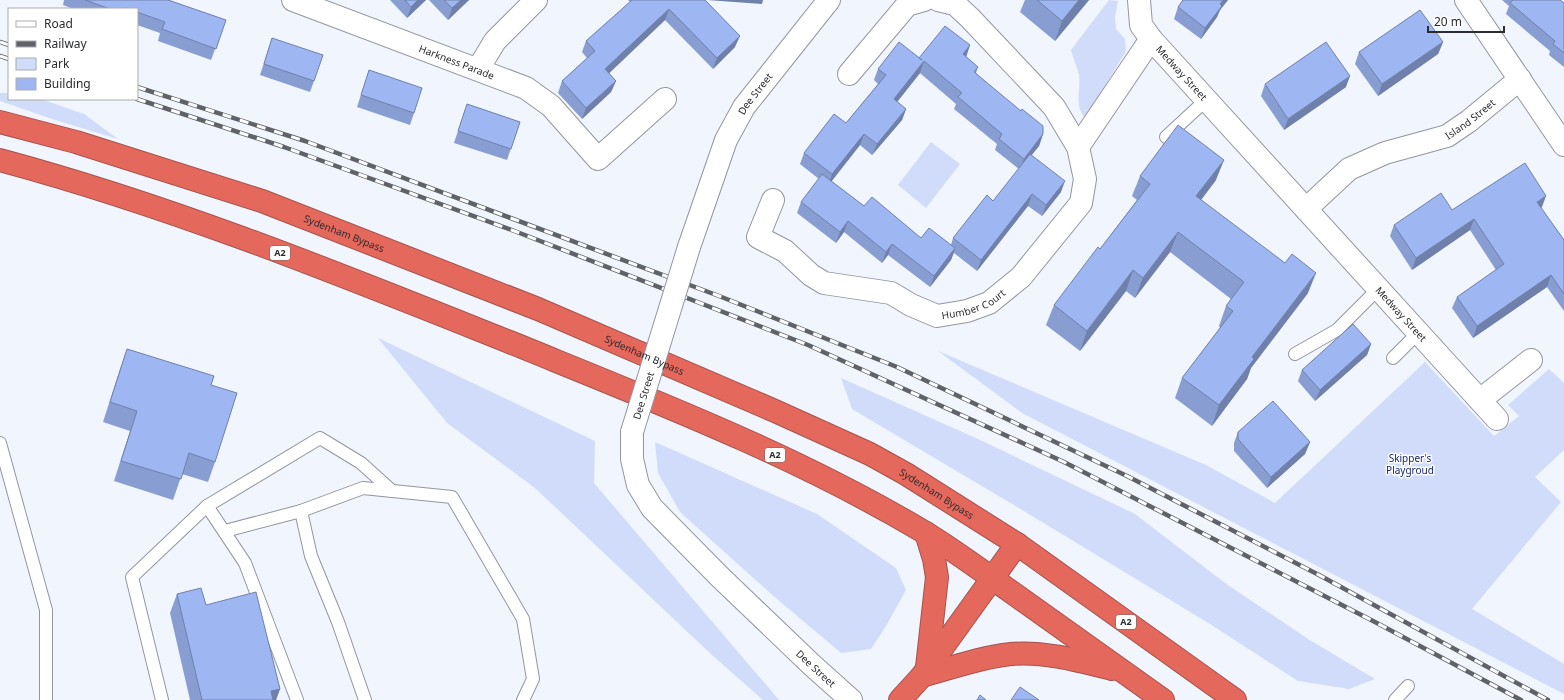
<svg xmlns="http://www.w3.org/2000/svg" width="1564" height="700" font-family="'Noto Sans',sans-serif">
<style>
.green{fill:#d0dcf9}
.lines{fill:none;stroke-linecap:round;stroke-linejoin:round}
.lane-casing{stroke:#93969f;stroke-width:14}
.street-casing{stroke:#93969f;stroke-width:24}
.secondary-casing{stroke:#93969f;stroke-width:24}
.highway-casing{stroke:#a4534c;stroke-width:24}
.lane{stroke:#fff;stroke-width:12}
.street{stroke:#fff;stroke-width:22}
.secondary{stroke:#fff;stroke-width:22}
.highway{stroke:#e5685c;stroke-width:22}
.rail-casing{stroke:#5f6267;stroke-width:4.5}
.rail{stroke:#fff;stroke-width:3;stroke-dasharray:9;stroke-linecap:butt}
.secondary-bridge-casing{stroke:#93969f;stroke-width:24;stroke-linecap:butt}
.secondary-bridge{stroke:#fff;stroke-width:22}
.wall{fill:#889dd1;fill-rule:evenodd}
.shaded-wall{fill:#6f80aa}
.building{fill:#9eb7f3;stroke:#6f80aa}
.labels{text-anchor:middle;stroke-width:3;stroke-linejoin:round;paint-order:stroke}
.shield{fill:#fff;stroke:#6a6b6d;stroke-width:1}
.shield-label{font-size:9px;font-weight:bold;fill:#2a2c2f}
.street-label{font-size:10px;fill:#2a2c2f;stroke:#fff}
.park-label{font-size:10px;fill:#15276b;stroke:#fff}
</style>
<rect width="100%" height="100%" fill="#f1f5fe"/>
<!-- green -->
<g class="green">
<path d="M1109,0L1118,1L1115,17L1116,29L1125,39L1126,51L1085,118C1074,105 1081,91 1079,75C1077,67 1073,58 1071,50Z"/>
<path d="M0,93H9V99H41L84,114L118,139L52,119L0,101Z"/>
<path d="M931,142L960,164L926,208L898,185Z"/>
<path d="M378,338L595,441L594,483L779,700H763L712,655L535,488L447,423Z"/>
<path d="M938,351L1206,465L1275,503L1425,362L1494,436L1519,416L1508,405L1549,369L1564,383V450L1535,477L1561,502L1472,609L1564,664V694L1022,413Z"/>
<path d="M841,378L978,439L1135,514L1225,583L1308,639L1375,679L1349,689L1298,681L1210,624L1019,508L852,409Z"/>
<path d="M655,442L817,514L896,568L906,590L886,626L871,649L841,653L770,593L680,512L658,473Z"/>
</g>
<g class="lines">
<!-- lane casing -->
<g class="lane-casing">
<g id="lane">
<path d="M1166,137L1206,100"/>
<path d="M1295,354L1337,330L1378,289"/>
<path d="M1393,358L1418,333"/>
<path d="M0,443L46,610V700"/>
<path d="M207,506L245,563L297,700"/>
<path d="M225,531L301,511"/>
<path d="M162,700L132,577L207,506L320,438L361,463L392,491"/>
<path d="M365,700L338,622L311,556L301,511L363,488L452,497L523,619L533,679L523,700"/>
<path d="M1395,700L1408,686"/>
</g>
</g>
<!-- street casing -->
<g class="street-casing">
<g id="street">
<path id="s1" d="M293,0L526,88L551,106L598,159L665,99"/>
<path id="s2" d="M1139,0L1141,25L1151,39L1497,419"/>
<path d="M1466,0L1564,145"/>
<path d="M478,69L495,41L536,0"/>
<path d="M849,74L907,5L924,0"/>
<path d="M1078,147L1151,39"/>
<path id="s3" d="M773,200L758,237L785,251L811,275L824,283L891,293L911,305L937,316L967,311L989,303L1021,277L1081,203L1085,179L1078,147L1054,107L970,18L955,4L938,0"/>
<path id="s4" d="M1306,209L1349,169L1385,153L1447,136L1469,121L1520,79"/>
<path d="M1480,400L1531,360"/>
</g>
</g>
<!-- secondary casing -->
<g class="secondary-casing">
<g id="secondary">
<path id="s5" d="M689,247L726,140L744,107L829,0"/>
<path id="s6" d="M632,432V459L638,485L652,508L720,577L813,666L851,700"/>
</g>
</g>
<!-- highway casing -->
<g class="highway-casing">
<g id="highway">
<path id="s7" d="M0,122L76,142L262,201L538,309L775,411L870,454L906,474L1017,544L1235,700"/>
<path d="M0,160C175,207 344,276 512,343C652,400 795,455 924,532C954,550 982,571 1010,591C1061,627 1112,664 1163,700"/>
<path d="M926,533L934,559L937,577L927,667"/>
<path d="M922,676C951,668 981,657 1011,654C1044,651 1080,661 1112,669"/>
<path d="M900,700L922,676L1017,544"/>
</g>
</g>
<!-- lane -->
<use href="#lane" class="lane"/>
<!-- street -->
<use href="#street" class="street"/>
<!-- secondary -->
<use href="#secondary" class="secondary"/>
<!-- highway -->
<use href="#highway" class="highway"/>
<!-- rail casing -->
<g class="rail-casing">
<g id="rail">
<path d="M0,42L9,45"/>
<path d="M0,56L9,59"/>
<path d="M137,87L305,141L719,296L897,367L1127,476L1319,575L1548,700"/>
<path d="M137,99L284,147L517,232L808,345L1064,462L1375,622L1521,700"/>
</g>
</g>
<!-- rail -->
<use href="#rail" class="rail"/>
<!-- secondary-bridge casing -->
<g class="secondary-bridge-casing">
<g id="secondary-bridge">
<path id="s8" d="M632,432L689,247"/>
</g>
</g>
<!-- secondary-bridge -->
<use href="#secondary-bridge" class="secondary-bridge"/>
</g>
<!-- wall -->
<g class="wall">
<path d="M64,0H168L226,20L211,60L158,41L160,33L137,25V9H74L63,5Z"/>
<path d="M390,0H426L407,18Z"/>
<path d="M429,0H469L448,20Z"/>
<path d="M628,0H705L735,47L713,69L665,20L609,73L616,81L611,92L582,119L558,93L562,81L587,58L582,52L586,41L630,2Z"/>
<path d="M1025,0H1089L1055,41L1020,12Z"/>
<path d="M1183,0H1228L1220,10L1217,17L1201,39L1174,19L1178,7Z"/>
<path d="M1502,0H1560L1564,3V67L1549,55L1550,51L1506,14L1509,6Z"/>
<path d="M272,38L314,81L310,92L260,75Z"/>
<path d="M1443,42L1438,54L1378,96L1355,64L1359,52Z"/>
<path d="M970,45L966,57L978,67L976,73L1043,134L1039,146L1031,155L1061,192L1042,216L1028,206L977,271L954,253L951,260L930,287L888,255L882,263L844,232L836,243L797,213L801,202L819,179L800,164L804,153L846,123L878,84L874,80L878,69L919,58ZM920,73L956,104L954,109L997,144L995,150L1019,169L993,201L953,238L951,245L921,238L864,206L831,181L860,145L872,155L902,120L906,109L897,102Z"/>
<path d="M369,70L414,113L410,125L357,107Z"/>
<path d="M1265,84L1346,87L1284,130L1261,96Z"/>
<path d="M467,104L520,122L507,160L454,143Z"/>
<path d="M1140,176L1216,180L1201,200L1308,293L1251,368L1247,379L1212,426L1175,398L1182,378L1220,328L1219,326L1226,306L1231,299L1170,252L1135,298L1126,291L1080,351L1046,325L1054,305L1100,249L1137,200L1132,196Z"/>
<path d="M1542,207L1541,208L1564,240V311L1547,287L1473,338L1452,308L1457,297L1496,270L1470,230L1412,270L1390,236L1394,225L1452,210Z"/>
<path d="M1371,344L1367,355L1315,401L1298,381L1302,370Z"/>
<path d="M127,349L211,385L215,462L208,482L182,474L173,500L114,481L130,431L103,422L120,369Z"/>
<path d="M1238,432L1310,442L1305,454L1267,488L1234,451V443Z"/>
<path d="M177,594L206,605L280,689L276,700H190L170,613Z"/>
</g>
<!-- shaded-wall -->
<g class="shaded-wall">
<path d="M418,0H426L407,18L411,7Z"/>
<path d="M461,0H469L448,20L452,8Z"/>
<path d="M707,0H763L762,4Z"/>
<path d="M1079,0H1089L1055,41L1062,21Z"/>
<path d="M1223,0H1228L1220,10L1217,17L1201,39L1205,28Z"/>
<path d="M669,9L665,20L601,81L605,69Z"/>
<path d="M740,36L735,47L713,69L717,58Z"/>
<path d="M1443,42L1438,54L1378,96L1382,84Z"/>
<path d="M970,45L966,57L963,54Z"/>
<path d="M924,61L920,73L890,111L894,99Z"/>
<path d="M1350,76L1346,87L1284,130L1288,119Z"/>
<path d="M616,81L611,92L582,119L586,108Z"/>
<path d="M906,109L902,120L872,155L877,144Z"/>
<path d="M864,134L860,145L828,186L832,174Z"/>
<path d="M1043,134L1039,146L1020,170L1024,159Z"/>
<path d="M1224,160L1216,180L1188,217L1196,196Z"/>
<path d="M1065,181L1061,192L1042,216L1046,205Z"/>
<path d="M1032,194L1028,206L977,271L981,260Z"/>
<path d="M1546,196L1542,207L1533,213L1537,202Z"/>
<path d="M1474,219L1470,230L1412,270L1416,258Z"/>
<path d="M848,221L844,232L836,243L840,232Z"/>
<path d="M1178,232L1170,252L1135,298L1143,278Z"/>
<path d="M892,244L888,255L882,263L886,252Z"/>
<path d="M955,248L951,260L930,287L934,276Z"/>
<path d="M1133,270L1126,291L1080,351L1087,331Z"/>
<path d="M1316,273L1308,293L1251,368L1247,379L1212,426L1219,405L1252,357Z"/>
<path d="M1551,275L1547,287L1473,338L1477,326Z"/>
<path d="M1371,344L1367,355L1315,401L1320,390Z"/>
<path d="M1310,442L1305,454L1267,488L1271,477Z"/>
<path d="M280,689L276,700H268L271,691Z"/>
</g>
<!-- building -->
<g class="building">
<path d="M85,0H168L226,20L216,49L162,29L165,22L137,12V9H129L126,8V9H110Z"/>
<path d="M405,0H418L411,7Z"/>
<path d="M444,0H461L452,8Z"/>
<path d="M632,0H705L740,36L717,58L669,9L605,69L616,81L586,108L562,81L595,51L586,41Z"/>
<path d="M1037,0H1079L1062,21Z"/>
<path d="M1183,0H1223L1220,4L1222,6L1205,28L1178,7Z"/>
<path d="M1513,0H1560L1564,3V53L1553,44L1555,41L1510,3Z"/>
<path d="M1420,10L1443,42L1382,84L1359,52Z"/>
<path d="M945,26L970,45L963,54L978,67L974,72L1021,111L1022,109L1043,126V134L1024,159L999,139L1002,134L958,97L962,93L924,61L894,99L906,109L877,144L864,134L832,174L804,153L834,114L846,123L886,75L878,69L899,42L922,60L919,58Z"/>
<path d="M272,38L323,55L314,81L264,64Z"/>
<path d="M1326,42L1350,76L1288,119L1265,84Z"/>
<path d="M369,70L422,88L414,113L361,95Z"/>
<path d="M467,104L520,122L511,149L458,131Z"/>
<path d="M1178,125L1224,160L1196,196L1285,263L1292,254L1316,273L1252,357L1254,359L1219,405L1182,378L1233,311L1226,306L1244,282L1178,232L1143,278L1133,270L1087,331L1054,305L1098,247L1100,249L1150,184L1140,176Z"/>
<path d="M1030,154L1065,181L1046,205L1032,194L981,260L953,238L987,195L993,201Z"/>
<path d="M1525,163L1546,196L1537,202L1564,240V294L1551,275L1477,326L1457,297L1504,264L1474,219L1416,258L1394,225L1441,193L1452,210Z"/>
<path d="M822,174L864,206L872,197L921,238L929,228L955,248L934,276L892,244L886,252L848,221L840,232L801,202Z"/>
<path d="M1353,324L1371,344L1320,390L1302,370Z"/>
<path d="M127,349L214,376L211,385L237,393L215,462L189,453L181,479L121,461L137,411L110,402Z"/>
<path d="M1273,401L1310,442L1271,477L1238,439V432Z"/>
<path d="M201,588L206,605L256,592L280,689L271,691L273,700H202L177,594Z"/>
<path d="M1020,687L1039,700H1011Z"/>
<path d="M980,695L986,700H977Z"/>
</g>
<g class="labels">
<!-- shield labels -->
<g class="shield">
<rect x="270" y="246" width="20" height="14" rx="3"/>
<rect x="765" y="448" width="20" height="14" rx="3"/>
<rect x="1116" y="615" width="20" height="14" rx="3"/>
</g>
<g class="shield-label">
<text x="280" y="256">A2</text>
<text x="775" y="458">A2</text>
<text x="1126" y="625">A2</text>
</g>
<!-- street labels -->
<g class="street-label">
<text dy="4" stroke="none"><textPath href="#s1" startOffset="175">Harkness Parade</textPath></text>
<text dy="4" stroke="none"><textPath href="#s2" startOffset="88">Medway Street</textPath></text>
<text dy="4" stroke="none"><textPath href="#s5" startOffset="168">Dee Street</textPath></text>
<text dy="4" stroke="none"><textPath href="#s4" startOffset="191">Island Street</textPath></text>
<text dy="4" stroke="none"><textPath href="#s7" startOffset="362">Sydenham Bypass</textPath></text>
<text dy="4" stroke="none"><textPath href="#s3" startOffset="279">Humber Court</textPath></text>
<text dy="4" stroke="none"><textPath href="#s2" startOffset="414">Medway Street</textPath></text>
<text dy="4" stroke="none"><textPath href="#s7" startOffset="686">Sydenham Bypass</textPath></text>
<text dy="4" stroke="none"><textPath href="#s8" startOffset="38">Dee Street</textPath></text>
<text dy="4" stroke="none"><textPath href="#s7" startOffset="1010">Sydenham Bypass</textPath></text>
<text dy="4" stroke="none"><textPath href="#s6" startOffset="310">Dee Street</textPath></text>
</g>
<!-- park labels -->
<g class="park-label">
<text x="1410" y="462">Skipper's<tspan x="1410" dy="12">Playgroud</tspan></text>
</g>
</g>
<!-- legend -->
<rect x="8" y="8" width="130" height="92" fill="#ffffff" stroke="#aaabac"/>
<rect x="16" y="21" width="20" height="6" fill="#ffffff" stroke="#aaabac"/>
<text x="44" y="28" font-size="12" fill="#2a2c2f">Road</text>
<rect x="16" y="41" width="20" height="6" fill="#5f6267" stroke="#aaabac"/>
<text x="44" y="48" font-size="12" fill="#2a2c2f">Railway</text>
<rect x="16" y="58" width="20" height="12" fill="#d0dcf9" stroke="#aaabac"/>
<text x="44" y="68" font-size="12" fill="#2a2c2f">Park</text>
<rect x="16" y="78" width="20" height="12" fill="#9eb7f3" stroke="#aaabac"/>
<text x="44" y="88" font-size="12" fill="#2a2c2f">Building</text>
<!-- scale -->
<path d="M1428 26v6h76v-6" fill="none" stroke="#2a2c2f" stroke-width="2"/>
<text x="1434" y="26" font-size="12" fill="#2a2c2f" stroke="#ffffff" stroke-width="3" paint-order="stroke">20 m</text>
</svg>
